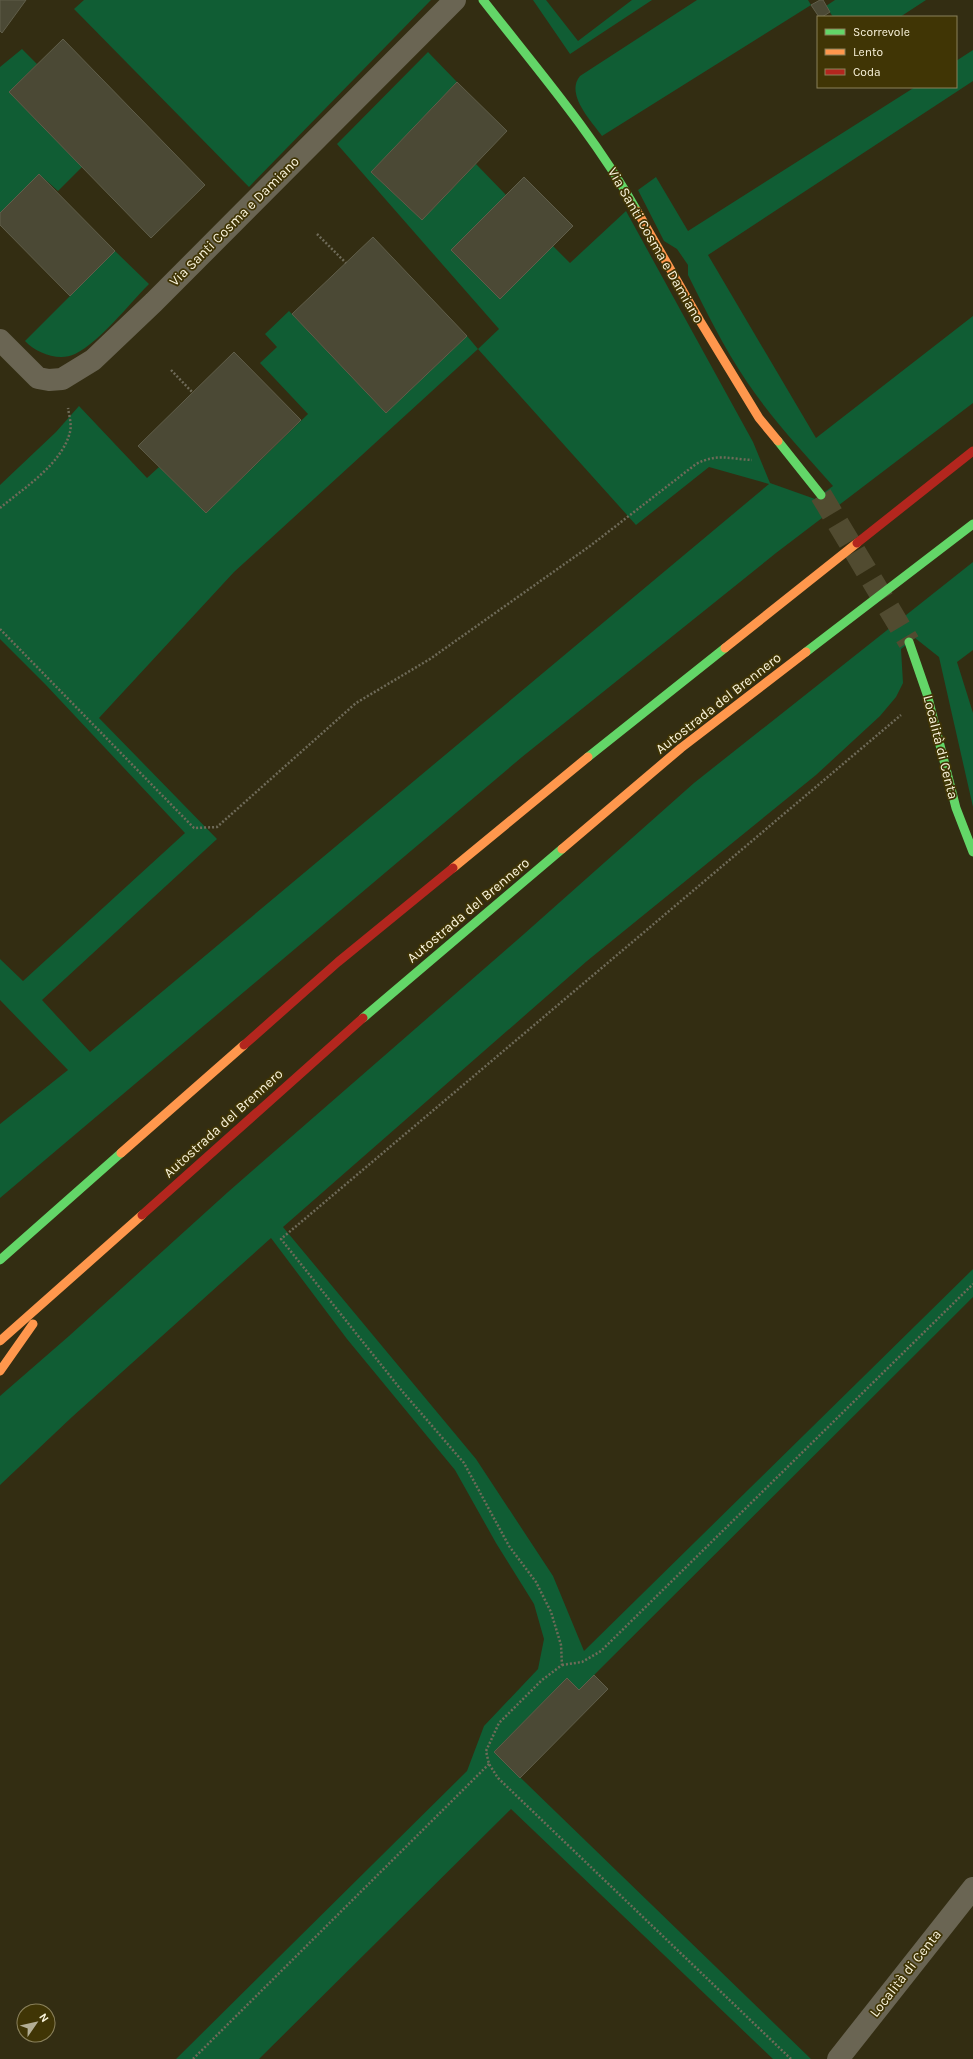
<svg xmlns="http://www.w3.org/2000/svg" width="973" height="2059" font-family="Karla,sans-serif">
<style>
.green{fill:#105d34;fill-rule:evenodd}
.building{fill:#4b4935;stroke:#605e4a}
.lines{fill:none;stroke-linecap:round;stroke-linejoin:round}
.secondary-tunnel{stroke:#514b30;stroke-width:22;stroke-dasharray:22 11;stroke-linecap:butt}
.path{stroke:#6f6b59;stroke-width:2.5;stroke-dasharray:2 2;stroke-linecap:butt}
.street{stroke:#6a6553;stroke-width:22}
.fast{stroke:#63d668;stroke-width:9}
.slow{stroke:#ff974d;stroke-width:9}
.jam{stroke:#b3261e;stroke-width:9}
.labels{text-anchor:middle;stroke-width:3.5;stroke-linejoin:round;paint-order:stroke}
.street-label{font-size:14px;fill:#faf4dc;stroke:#403505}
</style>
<rect width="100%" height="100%" fill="#332d12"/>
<!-- green -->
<g class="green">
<path d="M84,0H431L249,187L74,9Z"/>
<path d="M533,0H546L578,41L632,0H652L570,54Z"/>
<path d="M697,0H808L811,5L602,136C591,121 565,94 580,76Z"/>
<path d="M835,0H926L900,17H833L826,6Z"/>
<path d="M22,49L37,64L9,92L82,167L58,191L39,174L0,213V67Z"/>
<path d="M973,50V81L708,255L816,438L973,316V403L776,553L522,757L0,1198V1124L68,1070L0,1000V959L23,981L185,833L45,684L0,639V485L56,432L79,406L147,478L159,467L206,513L308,414L260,363L277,347L265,334L289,311L386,413L467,336L478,349L499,329L337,144L428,52L457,82L371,172L422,220L476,164L506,195L500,299L553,246L570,263L626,211L753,442L770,483L815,499L833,486C803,452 772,419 747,382C724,348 706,311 688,275V265L677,249L664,241L638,190L656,177L688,231L915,87H956V61ZM478,349L636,525L709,467L769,484L90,1052L42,1000L217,839L99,718L234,572Z"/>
<path d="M115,251L149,284C127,306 102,340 75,354C59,362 36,353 25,341Z"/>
<path d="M973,562V650L957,662L973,713V807L939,657L915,638L901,649L903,683L896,697L880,716L816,775L587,961L283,1227L476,1459L553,1576L584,1651L973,1269V1297L579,1690L567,1678L494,1752L811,2059H773L511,1809L259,2059H176L467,1771L484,1726L538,1669L544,1639L534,1604L496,1543L455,1470L347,1339L271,1238L72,1417L0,1485V1396L69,1336L228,1192L524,934L694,783Z"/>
</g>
<!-- building -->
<g class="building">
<path d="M0,0H26L2,33L0,31Z"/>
<path d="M820,0H823L830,12L822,17H819L811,5Z"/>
<path d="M63,39L205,185L151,238L9,92Z"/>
<path d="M457,82L507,131L422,220L371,172Z"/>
<path d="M39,174L115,251L70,296L0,225V213Z"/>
<path d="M524,177L573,226L500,299L451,250Z"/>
<path d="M373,237L467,336L386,413L292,314Z"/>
<path d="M234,352L301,420L206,513L138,446Z"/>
<path d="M594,1675L608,1689L520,1778L494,1752L567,1678L579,1690Z"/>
</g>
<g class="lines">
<!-- secondary-tunnel -->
<path class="secondary-tunnel" d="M821,495L909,642"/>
<!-- path -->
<g class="path">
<path d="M317,234L346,263"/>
<path d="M171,370L193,393"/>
<path d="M0,508C24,488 62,464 70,432C72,425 69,415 68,408"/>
<path d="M0,629L194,828L217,827L356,703L430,659L590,546L696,464C718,453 729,459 752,460"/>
<path d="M562,1665L582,1662L601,1651L973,1284"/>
<path d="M193,2059L489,1764"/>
<path d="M791,2059L498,1778L489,1764L486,1751L499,1723L542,1680L562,1665L561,1645L551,1612L536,1582L509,1546L464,1463L402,1391L281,1239L901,715"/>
</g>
<!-- street -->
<g class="street">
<path d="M0,340L38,378L49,380L62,379L93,360L154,302L455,0"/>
<path d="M838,2059L973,1888"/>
</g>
<!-- fast -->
<g class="fast">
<path d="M483,0C537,69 594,135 637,211"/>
<path d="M778,441L821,495"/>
<path d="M909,642L927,694L956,808L973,852"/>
<path d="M806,652L973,524"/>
<path d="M588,757L725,648"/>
<path d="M363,1018L562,849"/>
<path d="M0,1260L121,1153"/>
</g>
<!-- slow -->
<g class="slow">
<path d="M637,211L700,321L759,418L778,441"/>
<path d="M725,648L857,543"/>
<path d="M562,849L681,748L806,652"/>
<path d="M453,868L588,757"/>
<path d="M121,1153L244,1045"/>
<path d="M0,1341L142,1215"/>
<path d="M0,1371L33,1324"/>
</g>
<!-- jam -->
<g class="jam">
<path d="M857,543L973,451"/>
<path d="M244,1045L338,962L453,868"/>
<path d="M142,1215L363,1018"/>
</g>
</g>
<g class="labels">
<!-- street labels -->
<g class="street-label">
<text transform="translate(234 221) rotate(-45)" y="5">Via Santi Cosma e Damiano</text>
<text transform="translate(656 245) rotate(60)" y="5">Via Santi Cosma e Damiano</text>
<text transform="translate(718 703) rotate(-38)" y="5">Autostrada del Brennero</text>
<text transform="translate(941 747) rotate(76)" y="5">Località di Centa</text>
<text transform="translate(468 910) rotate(-40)" y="5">Autostrada del Brennero</text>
<text transform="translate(223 1123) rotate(-42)" y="5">Autostrada del Brennero</text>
<text transform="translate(905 1973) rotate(-52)" y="5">Località di Centa</text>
</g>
</g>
<!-- legend -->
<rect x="817" y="16" width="140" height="72" fill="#403505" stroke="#8a815b"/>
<rect x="825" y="29" width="20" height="6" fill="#63d668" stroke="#8a815b"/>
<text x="853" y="36" font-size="12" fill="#faf4dc">Scorrevole</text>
<rect x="825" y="49" width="20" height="6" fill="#ff974d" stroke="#8a815b"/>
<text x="853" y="56" font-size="12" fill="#faf4dc">Lento</text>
<rect x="825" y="69" width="20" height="6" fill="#b3261e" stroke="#8a815b"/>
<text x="853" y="76" font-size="12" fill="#faf4dc">Coda</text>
<!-- north arrow -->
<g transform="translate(36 2023) rotate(56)"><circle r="19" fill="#403505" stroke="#8a815b"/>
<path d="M0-3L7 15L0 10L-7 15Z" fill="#b4ae95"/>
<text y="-6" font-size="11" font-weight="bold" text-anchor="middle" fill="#faf4dc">N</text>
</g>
</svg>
